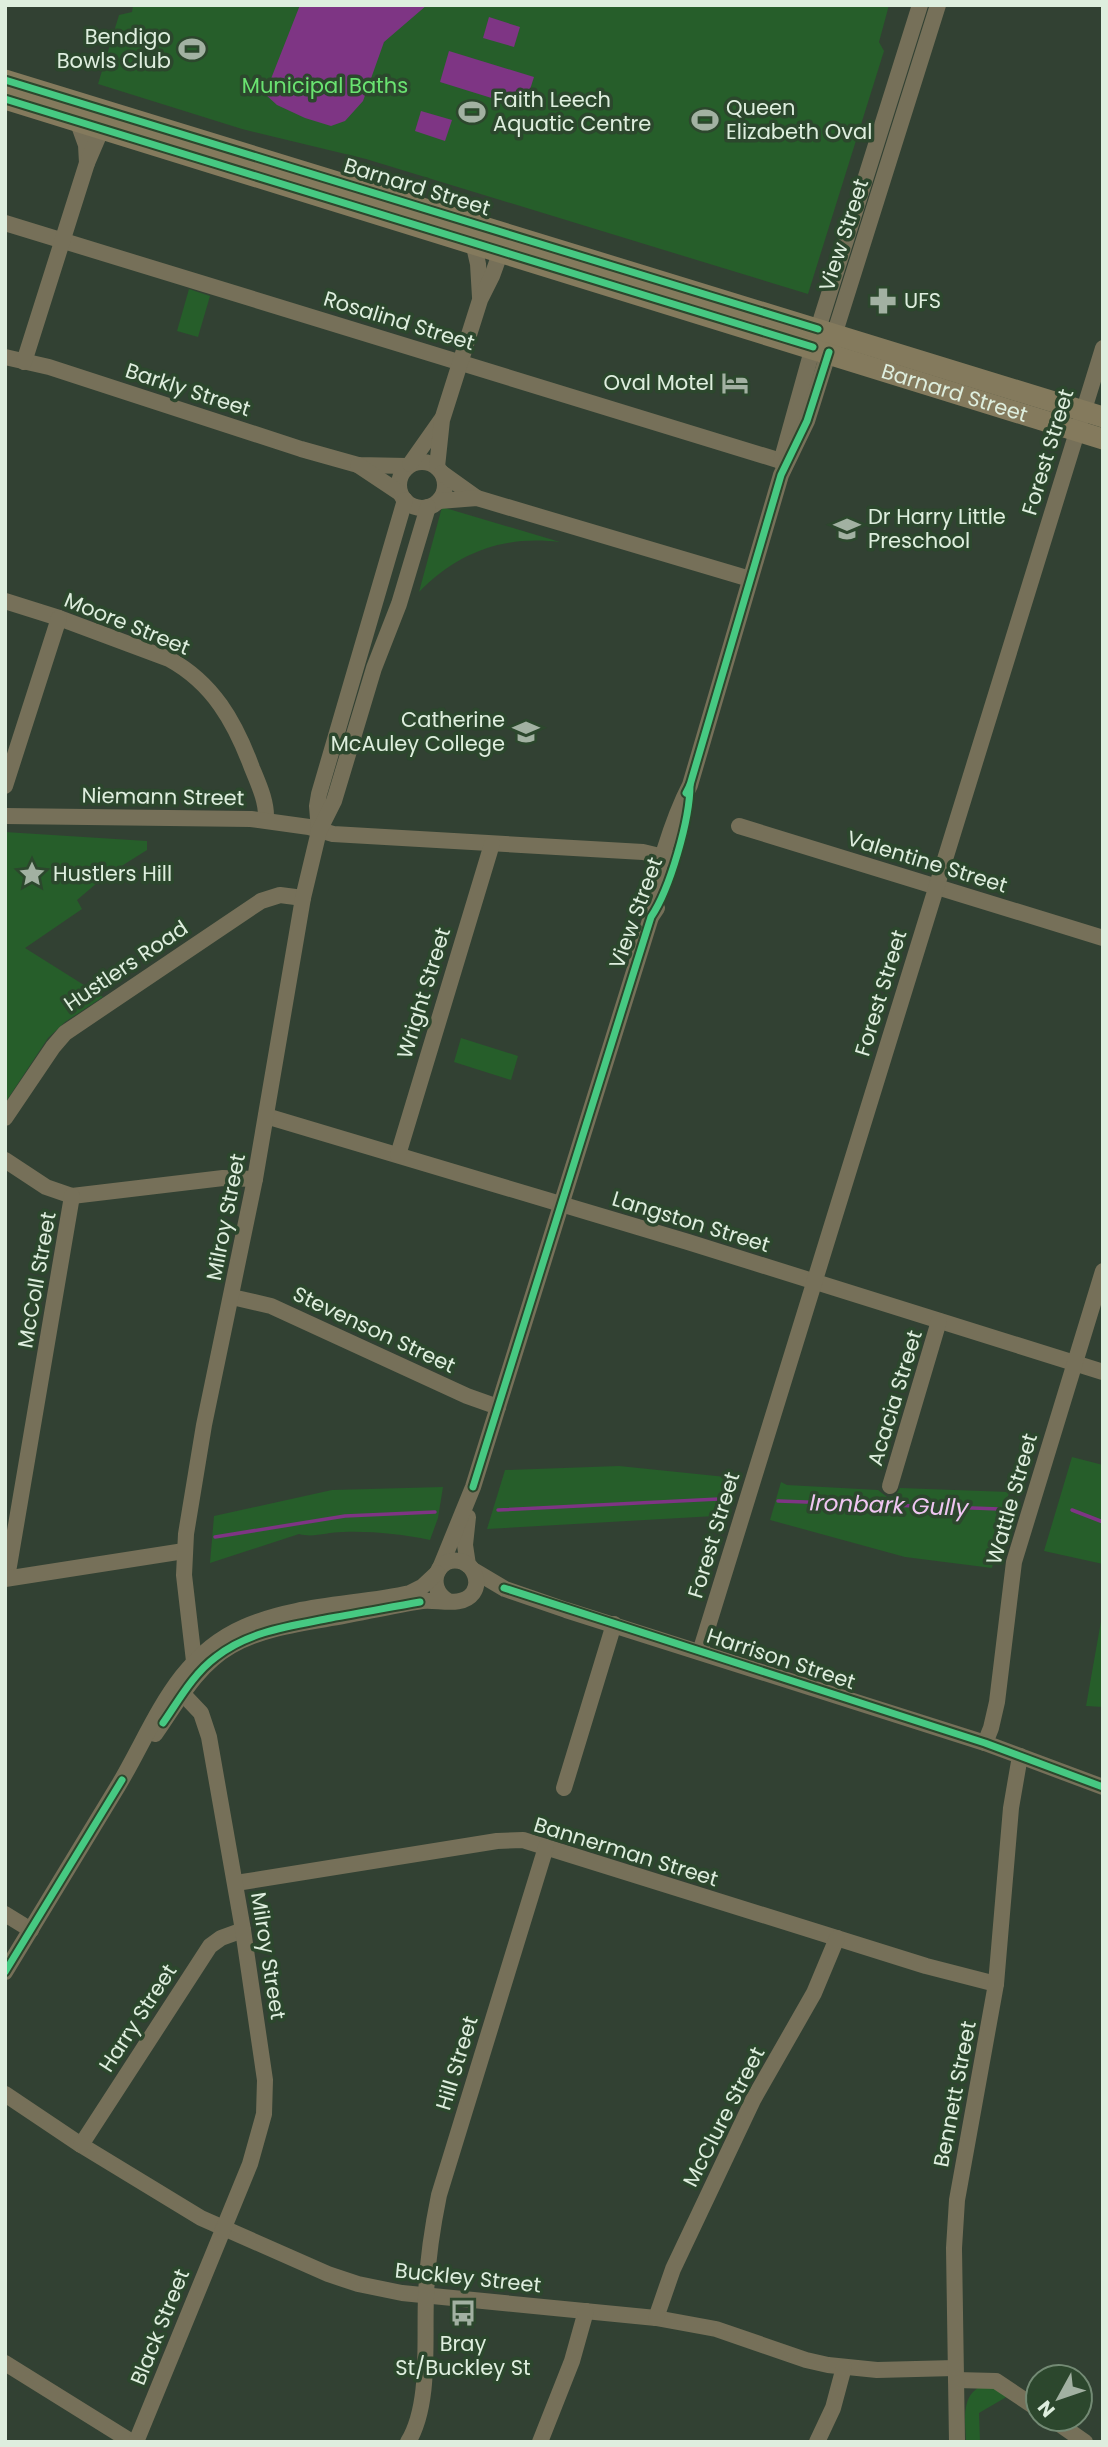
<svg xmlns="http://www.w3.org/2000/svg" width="1108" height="2447" font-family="Poppins,sans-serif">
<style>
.green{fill:#265e2a}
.water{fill:#7e3584}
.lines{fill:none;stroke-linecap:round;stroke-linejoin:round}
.stream{stroke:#7e3584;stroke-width:3.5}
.minor{stroke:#767059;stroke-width:16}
.major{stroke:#847a5d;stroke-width:21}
.cycleway-casing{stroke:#2c472d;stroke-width:11}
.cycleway{stroke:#46c982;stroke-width:7}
.labels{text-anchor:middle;stroke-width:7;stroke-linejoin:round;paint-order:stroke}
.poi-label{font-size:21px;fill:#deeede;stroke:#2c472d;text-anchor:start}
.park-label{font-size:21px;fill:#6ae371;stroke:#2c472d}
.street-label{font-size:21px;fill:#deeede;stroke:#2c472d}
.water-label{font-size:23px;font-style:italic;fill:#f0c6f2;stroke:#2c472d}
</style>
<rect width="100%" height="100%" fill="#324133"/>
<!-- green -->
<g class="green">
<path d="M133,5H889L879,42L884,51L808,294L366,159L242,129L98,84L119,15L132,12Z"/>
<path d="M189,289L210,296L198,337L177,331Z"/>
<path d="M442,507L560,542C505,535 458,552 419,592Z"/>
<path d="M5,832L147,841V850L104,877L77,900L82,909L25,948L103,997L65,1022L48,1038L5,1103Z"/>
<path d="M461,1038L518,1056L511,1080L454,1062Z"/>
<path d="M1072,1457L1103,1465V1564L1044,1551Z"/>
<path d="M619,1466L726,1477L715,1516L487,1529L505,1470Z"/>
<path d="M781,1482L787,1485L878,1490L887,1497L895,1496L900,1488L1009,1492L992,1568L905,1557L770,1520Z"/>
<path d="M443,1487L438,1518L430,1540C401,1534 372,1531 343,1532C327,1532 314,1538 299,1534L210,1563L214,1516L332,1490Z"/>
<path d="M1103,1610V1707L1086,1706Z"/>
<path d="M979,2387L995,2388L1008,2396L979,2413L980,2442H966C966,2422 960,2399 979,2387Z"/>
</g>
<!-- water -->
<g class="water">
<path d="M300,5H427L384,42L363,101L345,121L331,126L305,118L277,105L265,94Z"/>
<path d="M489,17L520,27L514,47L483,38Z"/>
<path d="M449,51L534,77L524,108L440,82Z"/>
<path d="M421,111L452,120L445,141L415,131Z"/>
</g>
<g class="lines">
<!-- stream -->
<g class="stream">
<path d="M778,1501L1000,1509"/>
<path d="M498,1510L719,1499"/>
<path d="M1072,1510L1103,1522"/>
<path d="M215,1537L345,1516L435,1512"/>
</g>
<!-- minor -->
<g class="minor">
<path d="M77,120L86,145L87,163"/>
<path d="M5,223L781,461"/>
<path d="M473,242L478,264L480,297"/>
<path d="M5,357L49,367L301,449L358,465L407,466"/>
<path d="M24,362L87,163L102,128"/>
<circle cx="422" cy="485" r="23"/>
<path d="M781,462L818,329L920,5"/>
<path d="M410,464L441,420"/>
<path d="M358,465L400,493"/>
<path d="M437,467L442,420L480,300L492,276L501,251"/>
<path d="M442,473L477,498"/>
<path d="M439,501L477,498L750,579"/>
<path d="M5,601L59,618L169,659C213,683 235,722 252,768C259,785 267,802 266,820"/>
<path d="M5,786L59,618"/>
<path d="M5,816L251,819L309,827L333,834L643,852L672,859"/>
<path d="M739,826L1103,938"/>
<path d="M319,831L317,806L319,794L405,500"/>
<path d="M651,917C650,885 675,814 690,785L781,475L807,421L938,5"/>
<path d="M266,1116L688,1242L1103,1372"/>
<path d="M5,1118L53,1047L65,1033L261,901L280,895L303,898"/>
<path d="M398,1155L492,844"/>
<path d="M5,1160L46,1187L72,1196L223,1178L255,1179"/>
<path d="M232,1297L271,1306L467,1396L498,1407"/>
<path d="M890,1486L939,1321"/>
<path d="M468,1517L465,1545L468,1565"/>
<path d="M440,1568L473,1487L651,917L657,908"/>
<path d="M473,1570L505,1589L566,1610L985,1743L1103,1787"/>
<path d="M7,1578L72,1196"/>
<path d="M5,1579L184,1551"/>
<path d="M700,1652L1103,348"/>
<path d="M194,1661L184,1575L186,1534L204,1425L255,1179L303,898L319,831L334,801L374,668L399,604L428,507"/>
<path d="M155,1734C177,1703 196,1666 231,1646C265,1627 305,1623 344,1616C370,1611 396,1605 422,1601C438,1599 462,1608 473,1593C480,1583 475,1567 463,1562C438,1553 424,1587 448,1601"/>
<path d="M985,1743L991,1728L997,1702L1014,1562L1103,1271"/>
<path d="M564,1788L614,1624"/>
<path d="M236,1883L497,1841L523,1840L926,1966L996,1984"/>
<path d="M5,1914L31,1930"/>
<path d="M5,1972C43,1910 81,1848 118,1786C154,1726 175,1657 244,1627C296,1604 356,1605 410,1593L422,1587L437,1573"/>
<path d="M5,2094L81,2145L201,2218L328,2274L358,2284L402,2293L656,2318L716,2329L806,2360L828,2365L877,2370L955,2368"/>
<path d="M81,2145L210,1946L221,1938L243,1930"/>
<path d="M656,2318L673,2269L753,2100L814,1993L837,1938"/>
<path d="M5,2363L132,2442"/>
<path d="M956,2380L996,2381L1038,2409"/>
<path d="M1052,2419L1085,2442"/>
<path d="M136,2442L250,2164L264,2114L265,2080L243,1930L209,1737L201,1713L182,1693"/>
<path d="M408,2442C431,2404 424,2341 426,2297C427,2263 432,2229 439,2195L546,1847"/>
<path d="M540,2442L572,2361L586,2311"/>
<path d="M817,2442L833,2408L844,2367"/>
<path d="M957,2442L954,2248L957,2200L996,1984L1011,1808L1020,1756"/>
</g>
<!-- major -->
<g class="major">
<path d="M5,80L1103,417"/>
<path id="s1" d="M5,99L1103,439"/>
</g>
<!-- cycleway casing -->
<g class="cycleway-casing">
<g id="cycleway">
<path d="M5,80L818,329"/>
<path d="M5,99L813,347"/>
<path d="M686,793L690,785L781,475L807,421L829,352"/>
<path d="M473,1487L651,917C670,889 690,819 690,785"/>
<path d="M504,1588L985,1743L1103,1787"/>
<path d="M163,1723C179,1700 193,1674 216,1657C249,1631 291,1626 331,1618C361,1613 391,1607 420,1602"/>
<path d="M5,1972L122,1780"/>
</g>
</g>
<!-- cycleway -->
<use href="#cycleway" class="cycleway"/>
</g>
<!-- icons -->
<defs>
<g id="stadium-bare" transform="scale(2.1)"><path d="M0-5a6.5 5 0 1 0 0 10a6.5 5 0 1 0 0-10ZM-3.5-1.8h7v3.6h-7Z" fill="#a2b1a2" stroke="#2c472d" stroke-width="2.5" paint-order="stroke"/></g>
<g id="pharmacy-bare" transform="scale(2.1)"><path d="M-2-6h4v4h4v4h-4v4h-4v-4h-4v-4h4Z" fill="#a2b1a2" stroke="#2c472d" stroke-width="2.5" paint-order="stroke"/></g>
<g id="hotel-bare" transform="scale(2.1)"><path d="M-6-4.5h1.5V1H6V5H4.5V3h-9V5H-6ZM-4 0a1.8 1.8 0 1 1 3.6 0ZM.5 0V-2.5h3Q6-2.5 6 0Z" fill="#a2b1a2" stroke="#2c472d" stroke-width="2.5" paint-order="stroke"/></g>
<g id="school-bare" transform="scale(2.1)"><path d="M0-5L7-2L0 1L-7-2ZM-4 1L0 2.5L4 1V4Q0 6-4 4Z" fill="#a2b1a2" stroke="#2c472d" stroke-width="2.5" paint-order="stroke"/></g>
<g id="sight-bare" transform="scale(2.1)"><path d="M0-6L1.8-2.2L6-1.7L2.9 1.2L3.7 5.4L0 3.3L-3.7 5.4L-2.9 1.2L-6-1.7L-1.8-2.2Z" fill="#a2b1a2" stroke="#2c472d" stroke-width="2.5" paint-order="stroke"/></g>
<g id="bus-bare" transform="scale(2.1)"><path d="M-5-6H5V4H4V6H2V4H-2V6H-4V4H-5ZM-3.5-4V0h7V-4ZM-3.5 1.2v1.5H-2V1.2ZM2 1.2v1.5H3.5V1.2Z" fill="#a2b1a2" stroke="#2c472d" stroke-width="2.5" paint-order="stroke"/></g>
</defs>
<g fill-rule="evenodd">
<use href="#stadium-bare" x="192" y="49"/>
<use href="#stadium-bare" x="472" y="112"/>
<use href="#stadium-bare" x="705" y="120"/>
<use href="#pharmacy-bare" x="883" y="301"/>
<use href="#hotel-bare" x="735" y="383"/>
<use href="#school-bare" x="847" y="529"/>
<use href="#school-bare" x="526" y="732"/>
<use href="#sight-bare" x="32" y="874"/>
<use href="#bus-bare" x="463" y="2313"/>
</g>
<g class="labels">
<!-- poi labels -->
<g class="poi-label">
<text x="171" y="44" text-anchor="end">Bendigo<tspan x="171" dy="24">Bowls Club</tspan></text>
<text x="493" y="107">Faith Leech<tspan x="493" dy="24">Aquatic Centre</tspan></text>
<text x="726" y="115">Queen<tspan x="726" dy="24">Elizabeth Oval</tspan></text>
<text x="904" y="308">UFS</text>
<text x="714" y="390" text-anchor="end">Oval Motel</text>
<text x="868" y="524">Dr Harry Little<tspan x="868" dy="24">Preschool</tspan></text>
<text x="505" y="727" text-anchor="end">Catherine<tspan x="505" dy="24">McAuley College</tspan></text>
<text x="53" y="881">Hustlers Hill</text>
<text x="463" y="2351" text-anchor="middle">Bray<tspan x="463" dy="24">St/Buckley St</tspan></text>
</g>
<!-- park labels -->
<g class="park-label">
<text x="325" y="93">Municipal Baths</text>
</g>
<!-- street labels -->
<g class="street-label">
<text transform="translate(417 187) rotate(17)" y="7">Barnard Street</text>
<text transform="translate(844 235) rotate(-72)" y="7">View Street</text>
<text transform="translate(399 321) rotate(17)" y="7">Rosalind Street</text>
<text transform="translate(188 390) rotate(18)" y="7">Barkly Street</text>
<text dy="7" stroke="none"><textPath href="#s1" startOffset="994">Barnard Street</textPath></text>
<text transform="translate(1048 452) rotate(-73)" y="7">Forest Street</text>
<text transform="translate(127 624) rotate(22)" y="7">Moore Street</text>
<text transform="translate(163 797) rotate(1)" y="7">Niemann Street</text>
<text transform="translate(927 862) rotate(17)" y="7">Valentine Street</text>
<text transform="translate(636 913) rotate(-70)" y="7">View Street</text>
<text transform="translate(126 966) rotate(-34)" y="7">Hustlers Road</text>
<text transform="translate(424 993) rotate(-73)" y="7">Wright Street</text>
<text transform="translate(881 993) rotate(-73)" y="7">Forest Street</text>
<text transform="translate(226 1217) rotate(-79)" y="7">Milroy Street</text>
<text transform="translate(691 1222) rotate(17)" y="7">Langston Street</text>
<text transform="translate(37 1280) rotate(-80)" y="7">McColl Street</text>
<text transform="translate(374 1330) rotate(25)" y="7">Stevenson Street</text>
<text transform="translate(895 1398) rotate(-73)" y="7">Acacia Street</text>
<text transform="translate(1012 1499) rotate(-74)" y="7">Wattle Street</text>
<text transform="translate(714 1535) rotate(-73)" y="7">Forest Street</text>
<text transform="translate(781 1659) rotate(18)" y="7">Harrison Street</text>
<text transform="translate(626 1852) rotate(17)" y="7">Bannerman Street</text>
<text transform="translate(268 1956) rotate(81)" y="7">Milroy Street</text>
<text transform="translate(138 2018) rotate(-57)" y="7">Harry Street</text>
<text transform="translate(457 2063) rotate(-73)" y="7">Hill Street</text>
<text transform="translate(955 2094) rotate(-79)" y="7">Bennett Street</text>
<text transform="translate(724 2117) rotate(-63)" y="7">McClure Street</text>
<text transform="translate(468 2278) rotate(6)" y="7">Buckley Street</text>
<text transform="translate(160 2327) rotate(-68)" y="7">Black Street</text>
</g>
<!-- water labels -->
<g class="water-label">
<text transform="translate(889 1505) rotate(2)" y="8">Ironbark Gully</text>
</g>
</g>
<!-- border -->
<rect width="1108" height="2447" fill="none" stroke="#deeede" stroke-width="14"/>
<!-- north arrow -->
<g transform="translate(1059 2398) rotate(230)"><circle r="33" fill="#2c472d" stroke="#738a74" stroke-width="2"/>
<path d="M0-5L12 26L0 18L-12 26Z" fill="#a2b1a2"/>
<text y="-10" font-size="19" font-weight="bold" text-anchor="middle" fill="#deeede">N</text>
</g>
</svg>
